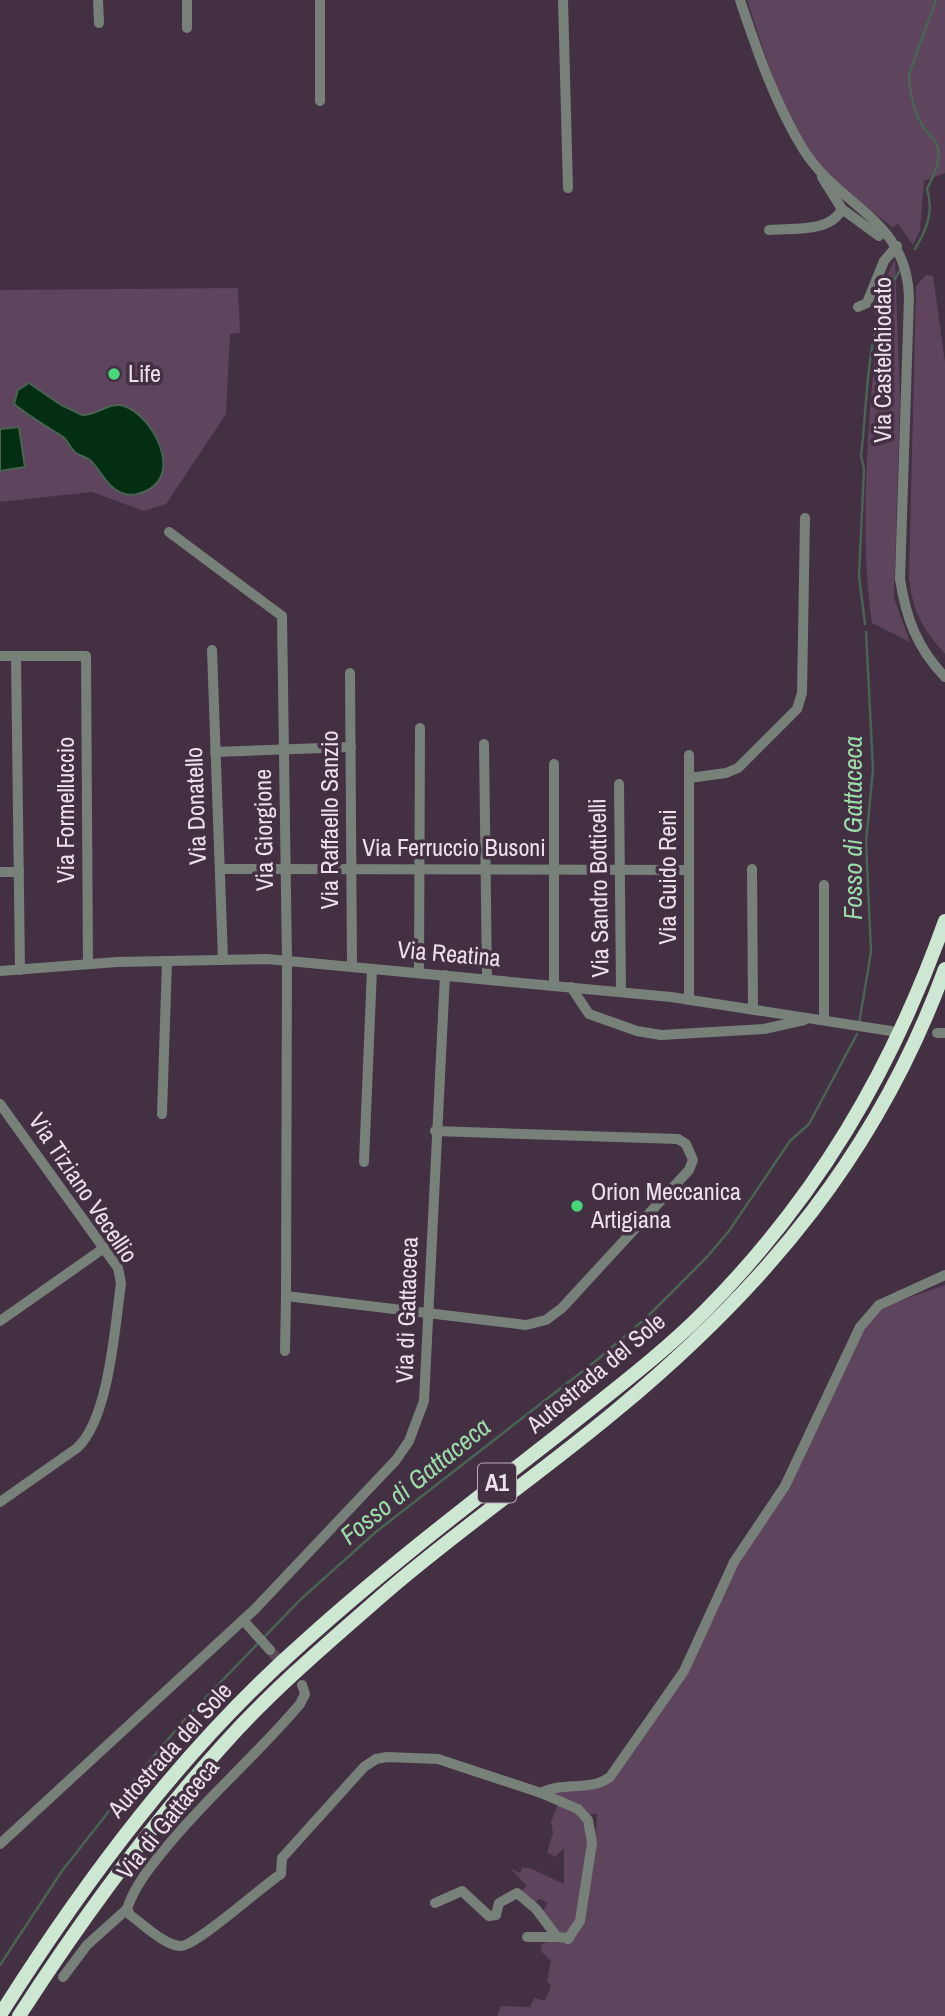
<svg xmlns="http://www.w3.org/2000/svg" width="945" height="2016" font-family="'Archivo Narrow',sans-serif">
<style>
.green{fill:#5e445c}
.water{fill:#042e13;stroke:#4a6354;stroke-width:2}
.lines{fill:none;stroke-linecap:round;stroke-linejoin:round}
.stream{stroke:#4a6354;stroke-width:2.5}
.minor-tunnel{stroke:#5c4a5b;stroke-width:10;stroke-dasharray:10 5;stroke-linecap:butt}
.minor{stroke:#778179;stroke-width:10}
.highway{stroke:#cee7d3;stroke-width:14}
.poi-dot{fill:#46d77a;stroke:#433042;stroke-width:2.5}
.labels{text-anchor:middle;stroke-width:7;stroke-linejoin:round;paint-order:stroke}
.shield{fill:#433042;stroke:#b9abb8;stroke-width:2}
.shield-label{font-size:23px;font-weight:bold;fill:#ece0eb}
.street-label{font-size:24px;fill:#ece0eb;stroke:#433042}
.poi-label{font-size:24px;fill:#ece0eb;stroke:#433042;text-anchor:start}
.water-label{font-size:26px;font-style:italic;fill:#9bdcaa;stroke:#433042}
</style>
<rect width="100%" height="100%" fill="#433042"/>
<!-- green -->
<g class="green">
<path d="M747,0H945V173L924,181L920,230L913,245L898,224L892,227C872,211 851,196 833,179C787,133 767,60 747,0Z"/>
<path d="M895,259L900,400L894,598L910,642L872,623C858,524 869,419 878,319L871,308Z"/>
<path d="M926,275L933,276L945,362V654C922,628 913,613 909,578L916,286Z"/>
<path d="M238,288L240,333L230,334L226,414L166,504L144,511L92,492L0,502V290Z"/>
<path d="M945,1285V2016H497L501,2006L530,2007L534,1998L545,2001L551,1986L547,1981L551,1961L540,1950L542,1944L561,1937L565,1942L572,1941L585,1917L589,1886L573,1932L561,1934L542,1912L548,1903L540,1899L534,1903L520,1892L527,1886L510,1868L520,1873L522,1868H530L564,1884V1848L555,1857L547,1852L553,1833L551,1822L558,1804L582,1816L592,1832L596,1830L597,1814H589L552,1796L551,1792L588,1789L609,1783L686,1671L745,1548L763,1527L787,1486L863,1327L882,1307Z"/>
</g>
<!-- water -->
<g class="water">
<path d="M29,383L61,405L82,415C96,416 110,401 124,406C152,415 184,474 146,491C140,494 131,496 125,494C107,489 102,472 91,461C87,457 81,456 76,453C70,449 69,441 63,437C46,426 30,417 14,404L18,390Z"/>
<path d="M19,427L25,467L0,471V429Z"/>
</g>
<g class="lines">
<!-- stream -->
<g class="stream">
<path d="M915,249C927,229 934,211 927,189C934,175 944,156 935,141C931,135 924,130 921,123C913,109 909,89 909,74L936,0"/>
<path d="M865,624L859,576L864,469L861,456C869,392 864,324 901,269"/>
<path d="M859,1024L871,952L866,842L873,769L866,632"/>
<path d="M0,1965L62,1871L124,1792L185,1719L301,1599L377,1531L597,1360L646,1318L707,1257L729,1231L790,1141L809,1124L857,1034"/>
</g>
<!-- minor-tunnel -->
<path class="minor-tunnel" d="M270,1650L297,1679"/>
<!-- minor -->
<g class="minor">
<path d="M98,0L99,23"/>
<path d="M187,0V28"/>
<path d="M320,0V101"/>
<path d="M563,0L568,188"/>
<path d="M740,0C757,51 775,103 803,149C839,207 907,219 909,297L900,579C906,618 917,648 945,677"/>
<path d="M822,177L842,209L879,236"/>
<path d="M769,230C793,228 830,233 842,209"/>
<path d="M858,307L867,303L884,261L897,246"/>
<path d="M169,532L282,616L287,961L286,1296L526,1325L546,1320L562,1308L689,1170L693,1160L686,1144L678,1139L435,1131"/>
<path d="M212,650L223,960"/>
<path d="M0,656H86L88,964"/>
<path d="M16,656L20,970"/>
<path d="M350,673L352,967"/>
<path d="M484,744L487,979"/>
<path d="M215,752L351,747"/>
<path d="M554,764V985"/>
<path d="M689,778L726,773L738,768L797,709L802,693L805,518"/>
<path d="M619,784L621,992"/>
<path d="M220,869L689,870"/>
<path d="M752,869L753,1010"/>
<path d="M0,872H19"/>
<path d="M824,885V1020"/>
<path d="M0,971L117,962L267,959L671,997L891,1031"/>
<path d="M419,973L420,728"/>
<path d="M571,987L589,1014L637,1031L661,1035L764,1029L804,1020"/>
<path d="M689,1000V755"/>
<path d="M937,1033H945"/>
<path d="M0,1104L118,1268L121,1283C115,1326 109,1419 77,1448L0,1502"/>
<path d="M162,1114L167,961"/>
<path d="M364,1162L372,969"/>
<path d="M0,1321L104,1248"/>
<path d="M285,1351L286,1296"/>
<path d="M243,1620L270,1650"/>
<path d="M302,1685L305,1694L300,1704C257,1755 206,1798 164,1850C150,1867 134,1887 127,1909L130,1915C143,1924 164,1945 180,1946C195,1947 262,1886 281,1874L282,1858L364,1767L376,1759L387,1757L438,1759L541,1793L578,1809L588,1820L592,1843L580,1921L568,1939"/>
<path d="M541,1793C563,1781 590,1792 610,1777L684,1671L734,1562L785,1486L860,1327L879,1305L945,1275"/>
<path d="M0,1844L255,1609L396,1460L409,1441L424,1401L445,975"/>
<path d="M435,1903L462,1891L489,1916L496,1915L499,1903L517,1893L536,1909L557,1937L569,1938"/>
<path d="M527,1937H557"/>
<path d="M63,1977L87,1945L127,1909"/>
</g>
<!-- highway -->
<g class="highway">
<path d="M0,2015C86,1879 184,1747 306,1640C388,1566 476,1499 563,1431C610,1393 661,1355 704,1312C817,1198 891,1072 945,921"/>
<path d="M19,2016C81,1920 147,1829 224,1744C272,1690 330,1641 385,1593C460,1528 543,1472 619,1408C767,1285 878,1152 945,969"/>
</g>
</g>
<!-- markers -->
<g class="poi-dot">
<circle cx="114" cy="374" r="7"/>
<circle cx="577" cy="1206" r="7"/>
</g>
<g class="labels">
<!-- shield labels -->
<rect class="shield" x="478" y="1463.5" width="38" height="39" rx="5"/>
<g class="shield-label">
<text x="497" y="1491">A1</text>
</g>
<!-- street labels -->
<g class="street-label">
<text transform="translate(883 360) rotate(-90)" y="8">Via Castelchiodato</text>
<text transform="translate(196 806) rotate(-92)" y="8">Via Donatello</text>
<text transform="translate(66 810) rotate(-90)" y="8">Via Formelluccio</text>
<text transform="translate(330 820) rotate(-90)" y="8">Via Raffaello Sanzio</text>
<text transform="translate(264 830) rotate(-91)" y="8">Via Giorgione</text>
<text x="454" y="856">Via Ferruccio Busoni</text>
<text transform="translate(668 877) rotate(-90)" y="8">Via Guido Reni</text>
<text transform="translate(599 888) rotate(-91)" y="8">Via Sandro Botticelli</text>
<text transform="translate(449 954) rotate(5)" y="8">Via Reatina</text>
<text transform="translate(83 1188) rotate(56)" y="8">Via Tiziano Vecellio</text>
<text transform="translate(407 1310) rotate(-88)" y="8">Via di Gattaceca</text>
<text transform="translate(596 1373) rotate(-40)" y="8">Autostrada del Sole</text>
<text transform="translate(170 1750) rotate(-48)" y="8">Autostrada del Sole</text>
<text transform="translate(168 1819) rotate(-51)" y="8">Via di Gattaceca</text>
</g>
<!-- poi labels -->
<g class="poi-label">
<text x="128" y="382">Life</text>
<text x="591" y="1200">Orion Meccanica<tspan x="591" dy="28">Artigiana</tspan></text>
</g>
<!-- water labels -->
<g class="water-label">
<text transform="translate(853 828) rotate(-90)" y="9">Fosso di Gattaceca</text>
<text transform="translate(415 1481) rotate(-39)" y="9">Fosso di Gattaceca</text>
</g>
</g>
</svg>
